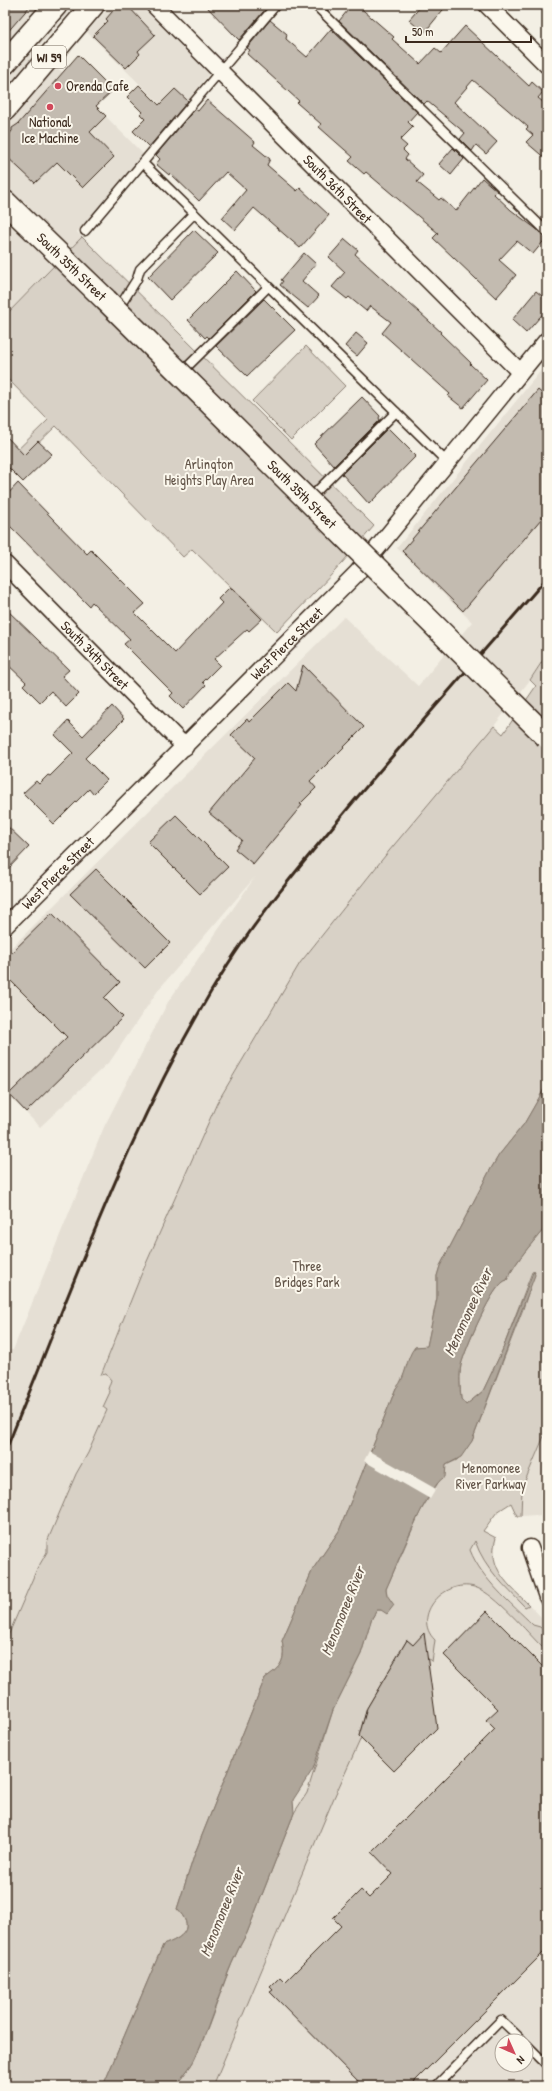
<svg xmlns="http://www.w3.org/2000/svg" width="552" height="2091" font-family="'Patrick Hand',sans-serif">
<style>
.built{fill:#e5dfd4;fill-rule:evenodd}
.green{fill:#d8d1c6;stroke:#8a7e72}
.water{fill:#afa69a;stroke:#817468}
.pier{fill:#f3efe4}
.building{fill:#c3bbb0;stroke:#3b2a1e}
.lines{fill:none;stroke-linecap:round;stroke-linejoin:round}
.lane-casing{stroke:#3b2a1e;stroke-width:11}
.street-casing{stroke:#3b2a1e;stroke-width:19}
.secondary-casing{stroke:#3b2a1e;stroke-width:25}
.primary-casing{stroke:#3b2a1e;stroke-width:25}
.lane{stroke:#fbf7ec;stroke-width:8}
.street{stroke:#fbf7ec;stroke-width:16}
.secondary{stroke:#fbf7ec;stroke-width:22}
.primary{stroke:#fbf7ec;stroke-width:22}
.rail{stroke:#3b2a1e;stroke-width:3}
.secondary-bridge-casing{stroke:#3b2a1e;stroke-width:25;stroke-linecap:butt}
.secondary-bridge{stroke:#fbf7ec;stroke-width:22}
.poi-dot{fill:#d1495b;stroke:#fbf7ec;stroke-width:1.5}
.labels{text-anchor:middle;stroke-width:4;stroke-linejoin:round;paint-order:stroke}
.shield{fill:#fbf7ec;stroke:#75685c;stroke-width:1}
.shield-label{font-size:13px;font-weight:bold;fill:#3b2a1e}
.poi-label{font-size:14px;fill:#3b2a1e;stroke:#fbf7ec;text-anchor:start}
.street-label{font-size:14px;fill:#3b2a1e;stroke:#fbf7ec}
.park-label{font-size:14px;fill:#625448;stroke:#fbf7ec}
.water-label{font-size:15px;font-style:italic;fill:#645549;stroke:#fbf7ec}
</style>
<rect width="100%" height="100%" fill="#f3efe4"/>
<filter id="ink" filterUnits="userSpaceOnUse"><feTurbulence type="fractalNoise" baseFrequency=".025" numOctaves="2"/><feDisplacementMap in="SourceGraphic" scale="8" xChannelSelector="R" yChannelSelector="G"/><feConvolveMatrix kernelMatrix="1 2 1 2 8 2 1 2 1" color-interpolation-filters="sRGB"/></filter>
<g filter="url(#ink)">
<!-- built -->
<g class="built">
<path d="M5,5H75L38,48L144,155L77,232L82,237L5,316Z"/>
<path d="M111,5H140L209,74L174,118L87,32Z"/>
<path d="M547,363V654L530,680L487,735L389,851L300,963L217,1103L141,1275L101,1374H106L111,1380L108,1388L110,1392L103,1407L107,1410L88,1453L76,1474L47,1542V1552L36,1571L5,1643V1350H13L104,1127L168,1002L255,877L159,989L111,1060L40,1127L5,1092V954L344,617L418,686L472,622L397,548Z"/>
<path d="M547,1429V1519L536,1515L521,1516L522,1488Z"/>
<path d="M496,1538L494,1559L500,1575L547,1623V2086H177L294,1813L293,1800L313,1769L338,1701L387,1595L470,1550L475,1541ZM502,2041H526V2065H502Z"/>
</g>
<!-- green -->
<g class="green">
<path d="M82,237L374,526L335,571L277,632L192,549L183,557L56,426L5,475V462L48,420L5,376V316Z"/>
<path d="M306,346L345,386L291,440L252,401Z"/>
<path d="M547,654V1084L524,1124L499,1155L489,1172L440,1266L437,1276V1298L427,1347H415L400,1384L396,1388L339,1531L313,1569L282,1641C286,1661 281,1667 265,1678L195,1853L177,1909C196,1928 183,1938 163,1945L103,2086H5V1643L36,1571L47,1552V1542L76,1474L88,1453L107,1410L103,1407L110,1392L108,1389L111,1380L106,1374L101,1375L141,1275L217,1103L300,963L389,851L494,726L503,734L536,686L530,680Z"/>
<path d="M547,1225V1429L522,1488L521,1516H517L511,1503L497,1512L483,1531L496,1538C486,1568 510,1586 529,1605L525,1607C505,1586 485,1569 475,1541L470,1550C482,1580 510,1602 533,1625L540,1627L547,1634V1647L543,1648C527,1632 496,1595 477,1588C446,1576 410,1616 435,1640L432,1662L407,1640L367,1708L359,1736L361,1738L333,1800L213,2086H177C181,2076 191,2068 195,2058C215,2017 224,1972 247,1933L294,1813L307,1793L333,1710L361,1654L372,1618L377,1610H381L387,1595L386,1589L420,1512L441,1478L446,1465L457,1460L472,1441L523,1309L535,1271L532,1272L502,1351L483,1391L466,1405L461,1399C460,1388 459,1376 461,1365C465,1350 493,1282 507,1280C517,1258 533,1243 547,1225Z"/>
</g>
<!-- water -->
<path class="water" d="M547,1084V1225C533,1243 517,1258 507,1280C493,1282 465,1350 461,1365C459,1376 460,1387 461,1399L466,1405L483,1391L502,1351L534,1270L535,1275L472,1441L461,1457L446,1465L445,1477C428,1483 395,1570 386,1589L387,1595L394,1605L387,1614L381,1610H377L372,1618L361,1654L333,1710L313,1769L293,1800L294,1813L247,1933C224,1972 214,2017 195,2058C191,2068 181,2076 177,2086H103L163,1945C183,1938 196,1928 177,1909L195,1853L265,1678C281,1667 286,1661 282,1641L313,1569L339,1531L396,1388C407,1377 405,1359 415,1347L427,1346L437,1298V1276L440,1266L489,1172L499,1155L524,1124Z"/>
<!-- pier -->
<path class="pier" d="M369,1451L436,1489L430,1499L364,1461Z"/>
<!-- building -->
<g class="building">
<path d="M5,5H31L5,35Z"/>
<path d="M118,5H127L155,35L138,51L140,54L126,68L93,36L108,21L106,19Z"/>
<path d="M205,5H269L239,40Z"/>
<path d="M352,5H357L364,11L394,37L392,39L420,64L435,48L441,53L465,26L529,86L532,82L543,92L538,98L547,105V160L526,142L533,135L526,129L528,127L473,80L454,102L497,142L486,154L476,145L472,151L460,139L465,133L427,101L424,104L339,21Z"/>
<path d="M422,5H447L424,33L409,20Z"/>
<path d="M270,20L287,34L286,39L307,57L331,29L417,112L408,122L413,127L400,140L407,146L403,150L408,155L405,159L423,175L417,182L439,200L441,198L456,211L482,178L497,191L494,194L511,210L547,237L533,254L517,241L499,260L516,275L496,298L433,238L438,233L366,172L364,174L349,161L353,157L319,127L321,124L297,103L299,101L247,54L250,50L247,48Z"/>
<path d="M78,55L113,90L96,106L106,116L90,132L114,157L83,188L57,162L35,183L5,155V139L12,131V128L18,124Z"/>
<path d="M139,85L159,105L175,89L188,101L149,147L133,131L145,119L140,114L142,112L127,97Z"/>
<path d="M207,100L255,142L253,145L270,159L267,165L297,191L300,188L329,215L300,248L254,208L235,230L222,218L246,190L226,172L199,201L170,173L169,175L156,164L160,159L156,155L195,109L198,111Z"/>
<path d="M453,148L464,159L451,175L439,164Z"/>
<path d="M194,230L218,253L170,300L148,277Z"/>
<path d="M345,239L358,250L355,254L441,332L440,333L471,363L470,364L487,380L463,408L448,396L450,394L382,333L391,322L370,306L366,311L349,297L347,299L332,287L345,272L329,257Z"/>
<path d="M304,253L316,264L302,281L319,296L308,308L280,285L283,281L281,280Z"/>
<path d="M237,271L256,291L209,338L207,336L205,338L188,320Z"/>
<path d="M536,291L547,300V309L526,333L512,320Z"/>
<path d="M264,299L295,330L247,376L216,346Z"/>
<path d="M356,333L368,343L357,356L345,346Z"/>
<path d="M538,390L547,398V512L463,611L402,551Z"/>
<path d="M362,397L380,416L379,418L380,420L334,466L314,444Z"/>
<path d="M388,428L416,456L369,504L342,474Z"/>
<path d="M5,435L24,455L38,441L52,454L23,482L5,464Z"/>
<path d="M18,483L87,554L91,550L145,604L135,613L175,653L222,603L218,599L230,587L262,619L249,631L247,629L214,659L220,665L203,682L206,685L183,709L170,696L173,693L124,644L130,639L92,602L89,606L5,521V497Z"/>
<path d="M5,608L69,670L62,676L79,694L66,707L51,691L40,702L23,685L26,682L5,662Z"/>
<path d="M303,665L364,727L310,781L316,788L300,804L302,805L253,864L235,849L242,840L209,813L255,758L231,735L247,719L249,722L288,683L296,691Z"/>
<path d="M112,706L124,719L85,758L107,780L93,794L89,789L54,824L23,793L36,781L39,784L48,775L50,776L73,753L55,735L68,721L83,736Z"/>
<path d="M176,815L228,867L200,894L148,842Z"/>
<path d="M5,824L29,847L5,872Z"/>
<path d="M96,869L170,943L145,968L70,894Z"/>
<path d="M52,913L120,982L104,998L123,1017L26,1112L9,1094L67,1037L5,975V959Z"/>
<path d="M487,1611L547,1671V1949L410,2086H363L270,1992L273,1990L270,1987L280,1977L285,1982L341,1926L333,1918L361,1890L369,1898L393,1874L372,1852L495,1729L486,1720L498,1709L444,1655Z"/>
<path d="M424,1633L437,1728L394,1771L359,1736L367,1708L407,1640L413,1645Z"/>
</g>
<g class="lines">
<!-- lane casing -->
<g class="lane-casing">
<g id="lane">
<path d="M315,5L547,232"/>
<path d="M143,163L447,462"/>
<path d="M85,231L276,5"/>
<path d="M122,309L120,306L137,279L140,269L194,214"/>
<path d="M184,370L268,287"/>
<path d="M311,497L396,412"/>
<path d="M526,2044L547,2065"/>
<path d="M436,2086L501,2020L523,2041"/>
</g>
</g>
<!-- street casing -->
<g class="street-casing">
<g id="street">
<path id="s1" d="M154,5L520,372"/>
<path d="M487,5L547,65"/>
<path id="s2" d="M5,564L185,747"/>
<path id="s3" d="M5,926L357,573L547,340"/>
<path d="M530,1548L547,1597"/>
</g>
</g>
<!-- secondary casing -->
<g class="secondary-casing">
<g id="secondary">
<path id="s4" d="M5,202L106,300"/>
</g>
</g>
<!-- primary casing -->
<g class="primary-casing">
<g id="primary">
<path d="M5,63L56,5"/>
<path d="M5,109L93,5"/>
</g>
</g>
<!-- lane -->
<use href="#lane" class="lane"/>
<!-- street -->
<use href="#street" class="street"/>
<!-- secondary -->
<use href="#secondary" class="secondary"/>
<!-- primary -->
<use href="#primary" class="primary"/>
<!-- rail -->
<path class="rail" d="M5,1452C73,1288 132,1115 228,964C264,908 307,858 349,807C414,730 481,654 547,578"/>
<!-- secondary-bridge casing -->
<g class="secondary-bridge-casing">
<g id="secondary-bridge">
<path id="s5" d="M106,300L547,737"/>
</g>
</g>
<!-- secondary-bridge -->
<use href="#secondary-bridge" class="secondary-bridge"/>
</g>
</g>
<!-- markers -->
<g class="poi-dot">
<circle cx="58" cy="86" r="4"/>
<circle cx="50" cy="107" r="4"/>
</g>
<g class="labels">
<!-- shield labels -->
<rect class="shield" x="32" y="46" width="34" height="22" rx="3"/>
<g class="shield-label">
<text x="49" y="62">WI 59</text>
</g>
<!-- poi labels -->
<g class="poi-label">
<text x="66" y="91">Orenda Cafe</text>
<text x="50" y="127" text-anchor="middle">National<tspan x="50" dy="16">Ice Machine</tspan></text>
</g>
<!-- street labels -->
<g class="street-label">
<text dy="5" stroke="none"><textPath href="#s1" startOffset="260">South 36th Street</textPath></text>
<text dy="5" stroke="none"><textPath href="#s4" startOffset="93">South 35th Street</textPath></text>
<text dy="5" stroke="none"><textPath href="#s5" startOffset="276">South 35th Street</textPath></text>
<text dy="5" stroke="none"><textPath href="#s3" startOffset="399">West Pierce Street</textPath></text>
<text dy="5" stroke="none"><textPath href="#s2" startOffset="128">South 34th Street</textPath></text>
<text dy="5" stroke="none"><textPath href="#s3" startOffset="75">West Pierce Street</textPath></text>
</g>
<!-- park labels -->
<g class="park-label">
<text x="209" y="469">Arlington<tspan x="209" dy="16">Heights Play Area</tspan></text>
<text x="307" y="1271">Three<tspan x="307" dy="16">Bridges Park</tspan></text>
<text x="491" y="1473">Menomonee<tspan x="491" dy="16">River Parkway</tspan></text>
</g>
<!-- water labels -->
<g class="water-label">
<text transform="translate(468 1312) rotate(-65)" y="5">Menomonee River</text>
<text transform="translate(343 1611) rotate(-68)" y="5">Menomonee River</text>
<text transform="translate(222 1912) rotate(-68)" y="5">Menomonee River</text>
</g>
</g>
<!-- margin -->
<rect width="552" height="2091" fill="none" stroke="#fbf7ec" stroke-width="20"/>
<rect x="10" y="10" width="532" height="2071" fill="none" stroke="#3b2a1e" stroke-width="1.5" filter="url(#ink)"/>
<!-- north arrow -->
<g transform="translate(514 2053) rotate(135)"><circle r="19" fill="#fbf7ec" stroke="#aea59a"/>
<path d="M0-3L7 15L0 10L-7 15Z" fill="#d1495b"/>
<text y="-6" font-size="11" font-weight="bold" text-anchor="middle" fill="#3b2a1e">N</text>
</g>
<!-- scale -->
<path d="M406 36v6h125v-6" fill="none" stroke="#3b2a1e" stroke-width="2"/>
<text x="412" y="36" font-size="12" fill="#3b2a1e" stroke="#fbf7ec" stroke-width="3" paint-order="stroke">50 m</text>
</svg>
